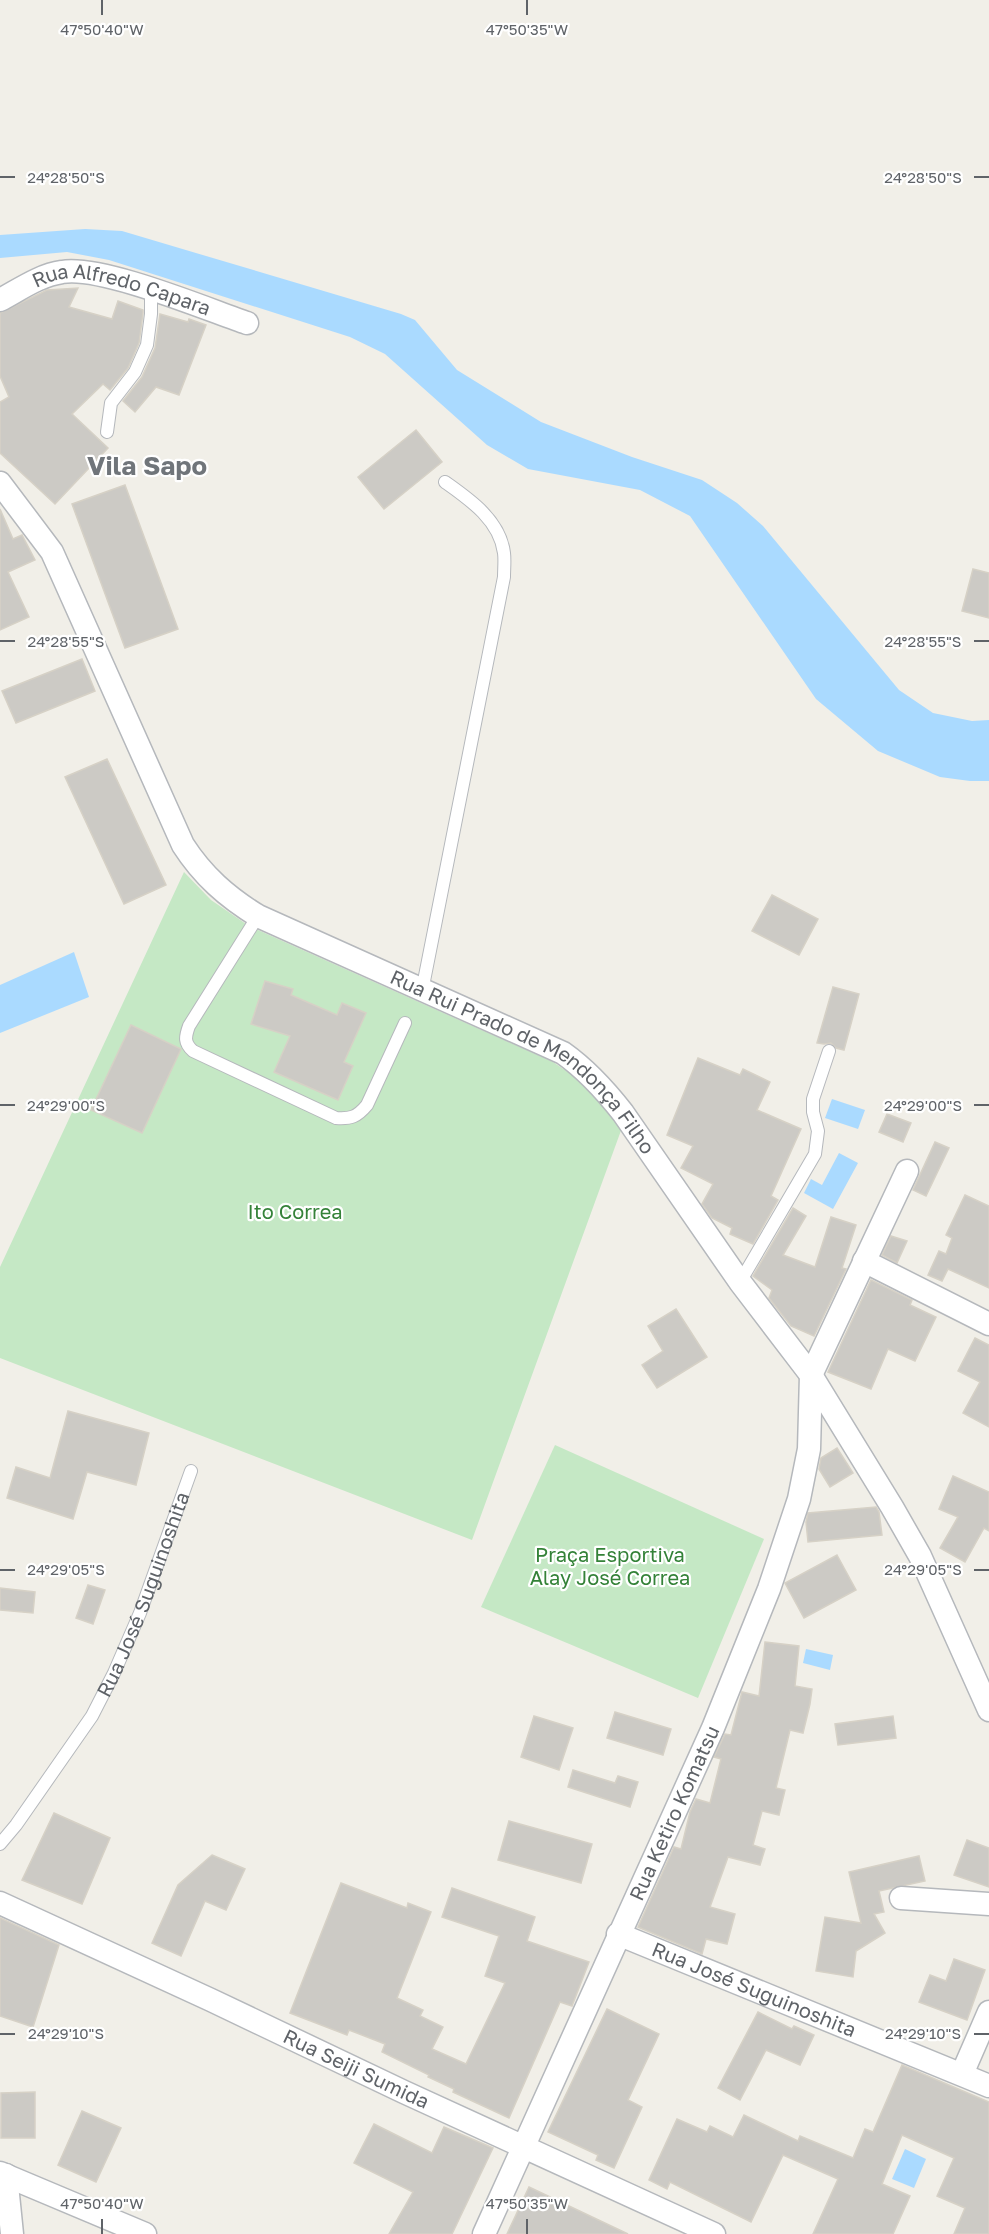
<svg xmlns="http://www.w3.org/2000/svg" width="989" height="2234" font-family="'Golos Text',sans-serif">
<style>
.green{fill:#c5e8c5}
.water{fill:#aadaff}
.building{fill:#cccac5;stroke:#d6d1c6;stroke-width:1.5}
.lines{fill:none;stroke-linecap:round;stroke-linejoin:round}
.lane-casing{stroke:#b5b8bc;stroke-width:14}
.street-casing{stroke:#b5b8bc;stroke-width:25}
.lane{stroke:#fff;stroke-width:12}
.street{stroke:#fff;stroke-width:22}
.ticks{fill:none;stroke:#5f6368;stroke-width:2}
.labels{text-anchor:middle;stroke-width:4.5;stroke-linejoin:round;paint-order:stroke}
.street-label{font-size:20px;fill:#5f6368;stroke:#fff}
.park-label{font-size:20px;fill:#348238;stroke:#fff}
.district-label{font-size:26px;font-weight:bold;fill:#70757a;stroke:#fff}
.ticks-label{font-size:15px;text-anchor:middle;fill:#5f6368;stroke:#fff;stroke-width:4.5;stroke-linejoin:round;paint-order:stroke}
</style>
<rect width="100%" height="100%" fill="#f1efe8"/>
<!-- green -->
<g class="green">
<path d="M184,872L211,900L249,926L553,1062L581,1081L623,1125L472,1540L0,1358V1267Z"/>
<path d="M555,1445L764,1539L698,1698L481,1607Z"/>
</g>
<!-- water -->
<g class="water">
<path d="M85,229L122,231L401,314L415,320L457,370L541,422L632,457L702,480L737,503L763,526L899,690L933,713L972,721L989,720V781H970L940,777L878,751L816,699L690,516L640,490L528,469L487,445L385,354L350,337L109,260L67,252L0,258V235Z"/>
<path d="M74,952L89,997L0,1033V985Z"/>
<path d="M832,1099L865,1110L858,1129L825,1118Z"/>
<path d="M839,1153L858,1163L833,1209L804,1193L811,1179L822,1185Z"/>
<path d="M806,1649L833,1655L830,1670L803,1663Z"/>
<path d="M905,2149L926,2159L914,2188L892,2179Z"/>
</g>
<!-- building -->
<g class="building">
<path d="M78,288L69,307L112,319L118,301L143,310V313L139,343L128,368L110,390L103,384L72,414L108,448L55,504L0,453V402L9,397L0,376V313L47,290Z"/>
<path d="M160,314L188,322L189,319L206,325L179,395L156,387L135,412L123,401L142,377L155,348Z"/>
<path d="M416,430L442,462L384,509L358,477Z"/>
<path d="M125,485L178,629L125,648L72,504Z"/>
<path d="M0,509L13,539L22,535L35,560L8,572L29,617L0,630Z"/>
<path d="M973,569L989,573V618L962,611Z"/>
<path d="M82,659L95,691L16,723L2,691Z"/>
<path d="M107,759L166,885L124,904L65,777Z"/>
<path d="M772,895L818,919L799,955L752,931Z"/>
<path d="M265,981L293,989L291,995L337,1015L342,1003L366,1013L344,1062L353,1066L338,1100L274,1072L290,1036L251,1024Z"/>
<path d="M833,987L859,994L844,1050L836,1048L831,1043L824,1044L817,1043Z"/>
<path d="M131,1025L181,1049L142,1133L91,1110Z"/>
<path d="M698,1058L740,1075L743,1069L770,1082L757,1110L801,1129L771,1196L778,1200L753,1244L730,1234L732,1228L712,1218L702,1204L713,1184L681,1168L693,1146L667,1135Z"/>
<path d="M887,1114L911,1123L903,1142L879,1132Z"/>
<path d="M935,1142L949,1148L926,1196L913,1190Z"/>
<path d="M965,1195L989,1206V1288L948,1269L942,1281L928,1275L939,1251L946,1254L952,1238L946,1235Z"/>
<path d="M793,1208L806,1216L783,1255L815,1267L831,1217L856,1225L842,1268L846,1269L814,1336L791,1326L769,1298L772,1290L753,1276Z"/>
<path d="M891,1236L907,1241L897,1263L882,1255Z"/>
<path d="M871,1280L912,1300L910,1305L936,1317L915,1361L888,1349L871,1389L828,1372Z"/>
<path d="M676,1309L707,1357L657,1388L642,1365L663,1351L648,1326Z"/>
<path d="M975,1338L989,1345V1427L963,1413L980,1382L958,1371Z"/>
<path d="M68,1411L149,1433L136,1485L87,1472L73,1519L7,1498L16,1467L50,1478Z"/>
<path d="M837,1448L853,1473L830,1487L819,1469L821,1458Z"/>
<path d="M953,1476L989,1492V1531L984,1528L965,1562L940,1548L958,1517L939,1509Z"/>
<path d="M876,1507L879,1512L882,1535L808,1542L806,1522L808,1513Z"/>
<path d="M837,1555L856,1590L804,1618L785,1583Z"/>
<path d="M88,1585L105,1590L93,1624L76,1618Z"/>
<path d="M0,1588L35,1592L33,1613L0,1610Z"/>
<path d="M765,1642L799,1646L795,1686L812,1689L810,1704L803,1733L790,1730L776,1788L785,1790L779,1815L762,1811L753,1845L765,1849L760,1865L728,1857L710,1907L735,1914L727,1944L706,1939L702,1954L638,1927L674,1847L681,1849L690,1812L696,1799L710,1803L721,1759L714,1757L725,1734L731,1735L742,1692L759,1696Z"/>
<path d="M615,1712L671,1729L663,1755L607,1738Z"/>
<path d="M534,1716L573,1728L559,1770L521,1757Z"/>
<path d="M893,1716L896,1738L838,1745L835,1724Z"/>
<path d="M573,1770L615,1783L618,1776L638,1782L630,1807L568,1787Z"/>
<path d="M54,1813L110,1838L82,1904L22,1880Z"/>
<path d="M509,1821L592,1844L581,1883L498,1860Z"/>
<path d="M967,1840L989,1848V1887L954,1875Z"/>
<path d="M212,1855L245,1869L226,1910L205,1901L181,1956L152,1943L178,1885Z"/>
<path d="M919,1856L925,1881L879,1891L884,1912L874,1914L885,1933L856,1951L853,1977L816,1971L825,1917L861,1923L849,1872Z"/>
<path d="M341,1883L407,1908L408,1903L431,1912L397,1998L423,2010L420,2016L443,2027L432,2049L466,2064L505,1983L485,1976L499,1936L442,1917L452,1888L535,1917L527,1941L589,1962L572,2006L560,2002L509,2118L453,2092L454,2089L428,2077L429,2075L382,2052L385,2044L349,2030L347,2035L290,2013Z"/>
<path d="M0,1918L59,1945L33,2027L0,2016Z"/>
<path d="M954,1959L985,1970L967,2020L919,2002L930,1975L946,1981Z"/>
<path d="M607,2009L659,2034L628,2100L642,2107L614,2168L596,2160L598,2155L548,2132Z"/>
<path d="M758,2012L792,2029L794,2026L814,2035L800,2065L766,2050L740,2100L718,2088Z"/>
<path d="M902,2065L989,2102V2234H954L965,2208L937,2196L954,2158L902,2135L882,2184L910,2196L893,2234H813L838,2179L783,2155L751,2222L670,2182L667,2189L649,2180L677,2119L707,2132L710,2126L733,2137L744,2115L798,2141L800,2136L853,2158L865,2129L873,2132Z"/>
<path d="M35,2092V2138H1V2093Z"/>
<path d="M82,2111L121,2128L96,2182L58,2165Z"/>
<path d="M374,2124L432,2153L444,2127L493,2148L452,2234H389L413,2192L354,2163Z"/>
<path d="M529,2187L628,2234H507Z"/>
</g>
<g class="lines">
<!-- lane casing -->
<g class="lane-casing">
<g id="lane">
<path d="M107,432L111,403L135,372L147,345L151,314V290"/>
<path d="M258,916L189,1026C185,1037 184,1043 193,1051L336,1118C351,1119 357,1117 367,1105L405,1023"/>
<path d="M422,991L504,577C504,569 505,560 504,553C500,520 469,499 445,482"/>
<path d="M740,1282L815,1154L818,1131L813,1112V1099L829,1051"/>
<path id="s1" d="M0,1844L16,1825L92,1716L114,1673L140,1613L191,1471"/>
</g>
</g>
<!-- street casing -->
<g class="street-casing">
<g id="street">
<path id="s2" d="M0,300C19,290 40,275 62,272C101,265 206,309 247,323"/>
<path id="s3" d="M0,483L52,552L183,845C203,876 227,897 258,916L563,1053C587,1070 605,1090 623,1113L740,1282L811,1375L892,1507L920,1556L989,1710"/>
<path d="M864,1261L989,1324"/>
<path d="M901,1898L989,1904"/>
<path id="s4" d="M0,1903L211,2000L404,2092L714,2234"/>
<path id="s5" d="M618,1934L989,2086"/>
<path d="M962,2074L989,2012"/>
<path d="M0,2173L145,2234"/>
<path d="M6,2175L12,2234"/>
<path id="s6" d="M484,2234L713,1728L769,1589L799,1499L809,1449L811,1375L907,1171"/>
</g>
</g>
<!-- lane -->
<use href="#lane" class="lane"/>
<!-- street -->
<use href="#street" class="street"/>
</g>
<!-- ticks -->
<path class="ticks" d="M102,0V15M527,0V15M0,177H15M974,177H989M0,641H15M974,641H989M0,1105H15M974,1105H989M0,1570H15M974,1570H989M0,2034H15M974,2034H989M102,2219V2234M527,2219V2234"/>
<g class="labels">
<!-- street labels -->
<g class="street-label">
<text dy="7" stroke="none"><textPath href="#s2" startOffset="130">Rua Alfredo Capara</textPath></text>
<text dy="7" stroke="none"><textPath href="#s3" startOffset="818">Rua Rui Prado de Mendonça Filho</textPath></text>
<text dy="7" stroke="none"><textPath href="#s1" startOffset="290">Rua José Suguinoshita</textPath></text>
<text dy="7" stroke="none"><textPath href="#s6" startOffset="462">Rua Ketiro Komatsu</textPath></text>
<text dy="7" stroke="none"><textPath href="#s5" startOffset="147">Rua José Suguinoshita</textPath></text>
<text dy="7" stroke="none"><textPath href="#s4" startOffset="393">Rua Seiji Sumida</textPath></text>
</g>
<!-- park labels -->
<g class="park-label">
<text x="295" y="1219">Ito Correa</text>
<text x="610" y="1562">Praça Esportiva<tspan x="610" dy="23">Alay José Correa</tspan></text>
</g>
<!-- district labels -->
<g class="district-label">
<text x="147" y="475">Vila Sapo</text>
</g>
</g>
<g class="ticks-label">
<text x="102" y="35">47°50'40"W</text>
<text x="527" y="35">47°50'35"W</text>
<text x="66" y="183">24°28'50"S</text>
<text x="923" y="183">24°28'50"S</text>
<text x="66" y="647">24°28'55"S</text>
<text x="923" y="647">24°28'55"S</text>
<text x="66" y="1111">24°29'00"S</text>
<text x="923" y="1111">24°29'00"S</text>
<text x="66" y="1575">24°29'05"S</text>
<text x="923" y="1575">24°29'05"S</text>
<text x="66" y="2039">24°29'10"S</text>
<text x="923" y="2039">24°29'10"S</text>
<text x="102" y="2209">47°50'40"W</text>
<text x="527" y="2209">47°50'35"W</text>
</g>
</svg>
